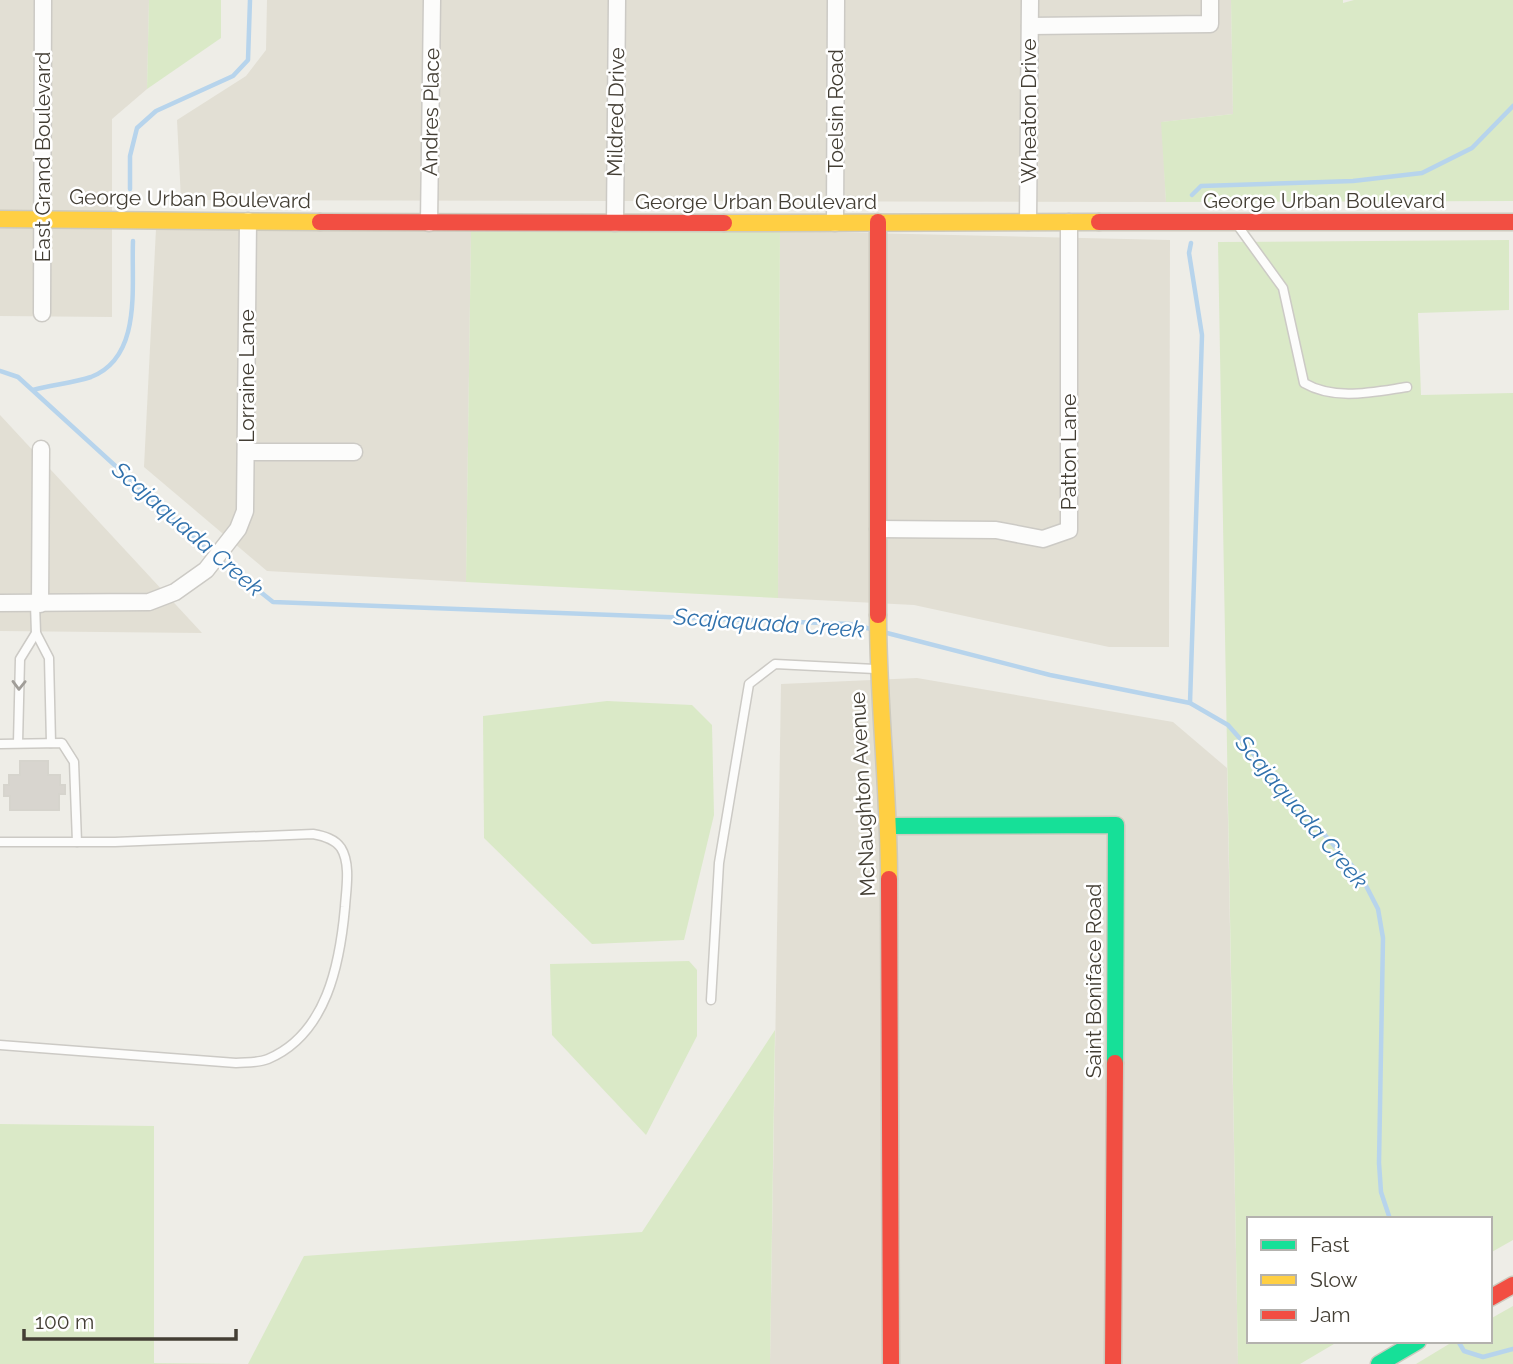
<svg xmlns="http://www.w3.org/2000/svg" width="1513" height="1364" font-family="Raleway,sans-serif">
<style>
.residential{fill:#e2dfd4}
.green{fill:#dae9c7}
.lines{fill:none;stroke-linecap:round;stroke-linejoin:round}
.stream{stroke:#b7d4ec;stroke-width:4.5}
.building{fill:#d8d5cf;stroke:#d6d4cd;stroke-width:2}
.lane-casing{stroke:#cccac5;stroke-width:11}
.street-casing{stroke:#cccac5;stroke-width:19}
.fast-casing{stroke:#cdcabe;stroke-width:19}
.slow-casing{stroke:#cdcabe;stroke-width:19}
.jam-casing{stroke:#cdcabe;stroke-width:19}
.lane{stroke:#fcfcfb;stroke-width:8}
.street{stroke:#fcfcfb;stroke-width:16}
.fast{stroke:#16e098;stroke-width:16}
.slow{stroke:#ffcf43;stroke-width:16}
.jam{stroke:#f24e42;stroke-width:16}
.oneway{stroke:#a09d98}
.labels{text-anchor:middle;stroke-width:5;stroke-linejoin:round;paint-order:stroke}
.street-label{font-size:21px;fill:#433e34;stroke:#fff}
.water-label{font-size:23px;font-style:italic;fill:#3071ac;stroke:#fff}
</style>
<rect width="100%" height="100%" fill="#eeede7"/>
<!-- residential -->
<g class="residential">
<path d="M0,0H149L147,89L112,119V317L0,316Z"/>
<path d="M267,0H1231L1233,114L1162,122L1166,202L181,200L177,120L246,76L266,50Z"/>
<path d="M156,229L471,231L466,582L267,571L144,467Z"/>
<path d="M780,231L1170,240L1169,647H1109L914,605L778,598Z"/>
<path d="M0,415L202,633L0,631Z"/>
<path d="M917,678L1173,722L1227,768L1238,1364H770L781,684Z"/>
</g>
<!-- green -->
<g class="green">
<path d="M149,0H221V38L147,89Z"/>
<path d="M1231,0H1343V3L1354,0H1513V201L1166,202L1161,122L1233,114Z"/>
<path d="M471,231H780L778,598L466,582Z"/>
<path d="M1509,240V310L1418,313L1421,395L1513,393V1240L1490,1253V1219H1249V1341H1339L1300,1364H1238L1218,242Z"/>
<path d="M607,701L692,705L712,725L714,815L684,940L592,944L484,838L483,716Z"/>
<path d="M689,961L697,970V1036L646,1135L552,1035L550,964Z"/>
<path d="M775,1030L770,1364H0V1124L154,1126V1363L248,1364L304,1256L642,1232Z"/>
<path d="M1513,1306V1364H1416L1454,1341H1490V1319Z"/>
</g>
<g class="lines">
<!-- stream -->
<g class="stream">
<path d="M130,189V156L137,128L156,111L233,76L248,60L250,0"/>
<path d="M1192,195L1201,186L1353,181L1422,173L1472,148L1513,106"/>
<path d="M0,371L18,377L213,555"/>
<path d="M33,390C51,385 73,383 91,377C143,357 131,285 133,241"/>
<path d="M220,560L273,602L850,624L871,629"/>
<path d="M887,633L1050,675L1190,703L1228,725L1361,876L1378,909L1383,938L1379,1163L1381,1192L1390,1219"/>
<path d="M1190,703L1202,335L1189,253L1191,243"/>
<path d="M1458,1341L1464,1351L1483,1357L1513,1349"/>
</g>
</g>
<!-- building -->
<path class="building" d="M20,761H48V775H60V785H65V794H59V810H10V796H4V785H9V775H20Z"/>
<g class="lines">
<!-- lane casing -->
<g class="lane-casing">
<g id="lane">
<path d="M1238,226L1283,288L1304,383C1335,401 1373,392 1407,387"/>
<path d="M35,604L36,633L49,658L51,743"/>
<path d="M18,743L20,659L36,633"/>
<path d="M0,744L62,743L74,762L77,842"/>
<path d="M0,842H115L313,834C324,836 335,839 341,848C351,864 346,890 345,907C340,963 327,1034 268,1059C258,1063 247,1062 236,1063L0,1045"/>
<path d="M711,1000L719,863L749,684L775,664L875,669"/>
</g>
</g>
<!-- street casing -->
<g class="street-casing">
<g id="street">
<path d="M1030,26L1210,24V0"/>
<path d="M1028,222L1030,0"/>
<path d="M429,223L432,0"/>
<path d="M615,223L617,0"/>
<path d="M835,223L836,0"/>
<path d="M42,313L43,0"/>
<path d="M246,452H354"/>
<path d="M878,529L996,530L1043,539L1069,530V222"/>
<path d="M0,603L149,602L175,592L206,570L238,529L245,511L248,221"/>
<path d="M40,604L41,449"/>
</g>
</g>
<!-- fast casing -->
<g class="fast-casing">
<g id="fast">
<path d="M889,826L1116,825L1115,1063"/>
<path d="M1379,1364L1418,1341"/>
</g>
</g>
<!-- slow casing -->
<g class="slow-casing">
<g id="slow">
<path d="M0,219L320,222"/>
<path d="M724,223L1099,222"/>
<path d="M878,615C878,703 889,791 889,879"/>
</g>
</g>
<!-- jam casing -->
<g class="jam-casing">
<g id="jam">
<path d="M320,222L724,223"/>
<path d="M878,222V615"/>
<path d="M1099,222H1513"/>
<path d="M889,879L891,1364"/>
<path d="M1490,1298L1513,1285"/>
<path d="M1113,1364L1115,1063"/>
</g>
</g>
<!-- lane -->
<use href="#lane" class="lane"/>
<!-- street -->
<use href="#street" class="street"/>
<!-- fast -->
<use href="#fast" class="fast"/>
<!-- slow -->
<use href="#slow" class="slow"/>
<!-- jam -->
<use href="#jam" class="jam"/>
</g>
<!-- one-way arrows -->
<defs><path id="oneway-chevron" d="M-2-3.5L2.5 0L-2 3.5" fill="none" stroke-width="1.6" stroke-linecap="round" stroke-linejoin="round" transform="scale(1.75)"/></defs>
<use class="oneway" href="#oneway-chevron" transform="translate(19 685) rotate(91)"/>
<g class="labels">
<!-- street labels -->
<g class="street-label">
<text transform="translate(836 111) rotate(-90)" y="7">Toelsin Road</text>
<text transform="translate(1029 111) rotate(-90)" y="7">Wheaton Drive</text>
<text transform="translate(431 112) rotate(-89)" y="7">Andres Place</text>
<text transform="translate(616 112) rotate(-89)" y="7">Mildred Drive</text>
<text transform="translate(43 157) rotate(-90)" y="7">East Grand Boulevard</text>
<text transform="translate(190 199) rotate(1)" y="7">George Urban Boulevard</text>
<text x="1324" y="208">George Urban Boulevard</text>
<text x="756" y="209">George Urban Boulevard</text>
<text transform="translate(247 376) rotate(-90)" y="7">Lorraine Lane</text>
<text transform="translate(1069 452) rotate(-90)" y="7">Patton Lane</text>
<text transform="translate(863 794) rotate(-93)" y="7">McNaughton Avenue</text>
<text transform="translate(1094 981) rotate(-90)" y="7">Saint Boniface Road</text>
</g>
<!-- water labels -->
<g class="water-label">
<text transform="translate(188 529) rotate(41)" y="8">Scajaquada Creek</text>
<text transform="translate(769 623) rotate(4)" y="8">Scajaquada Creek</text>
<text transform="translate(1302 812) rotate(50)" y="8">Scajaquada Creek</text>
</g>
</g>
<!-- legend -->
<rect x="1247" y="1217" width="245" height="126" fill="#ffffff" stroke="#b4b2ae" stroke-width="2"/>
<rect x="1261" y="1240" width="35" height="10" fill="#16e098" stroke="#b4b2ae" stroke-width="2"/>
<text x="1310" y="1252" font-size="21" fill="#433e34">Fast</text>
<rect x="1261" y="1275" width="35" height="10" fill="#ffcf43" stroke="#b4b2ae" stroke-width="2"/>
<text x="1310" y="1287" font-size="21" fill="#433e34">Slow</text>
<rect x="1261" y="1310" width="35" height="10" fill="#f24e42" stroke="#b4b2ae" stroke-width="2"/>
<text x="1310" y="1322" font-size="21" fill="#433e34">Jam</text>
<!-- scale -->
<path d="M24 1329v10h212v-10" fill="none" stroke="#433e34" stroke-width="3.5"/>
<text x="35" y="1329" font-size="21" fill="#433e34" stroke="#ffffff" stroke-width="5" paint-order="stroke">100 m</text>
</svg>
